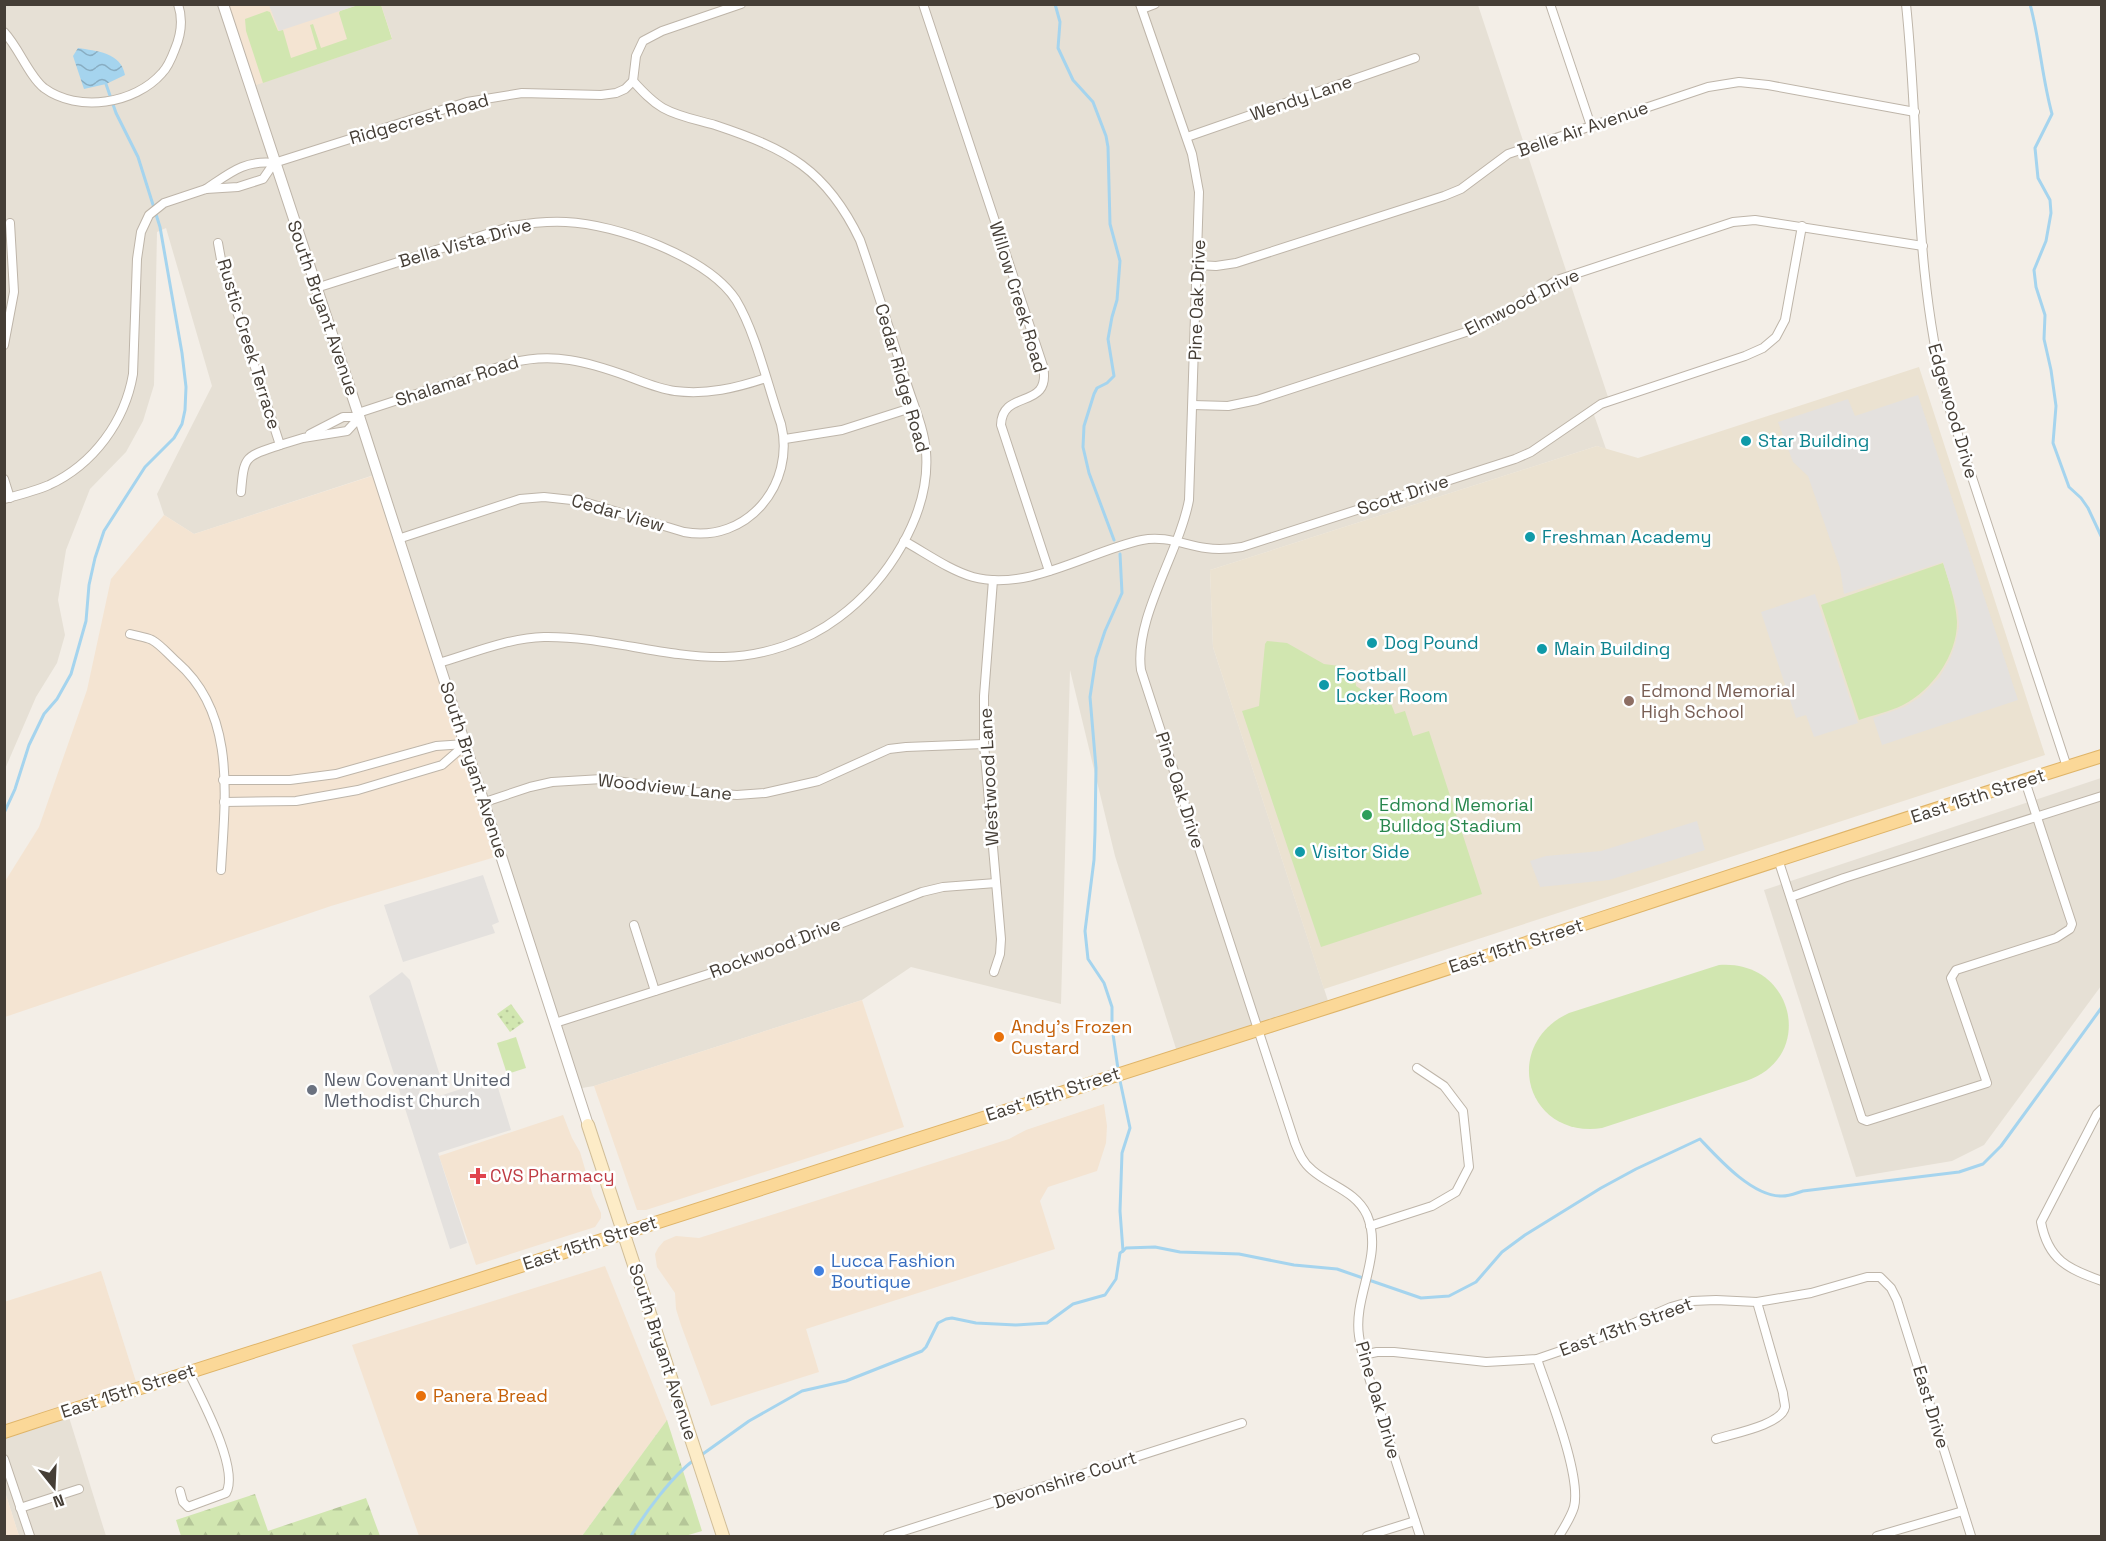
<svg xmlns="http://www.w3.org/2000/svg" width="2106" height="1541" font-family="'Space Grotesk',sans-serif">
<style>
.residential{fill:#e6e0d5}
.commercial{fill:#f4e4d2}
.education{fill:#ebe2d1}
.grass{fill:#d1e6b0}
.forest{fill:url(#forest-firs)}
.park{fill:url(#park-dots)}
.parking{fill:#e4e1de}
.water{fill:url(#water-waves)}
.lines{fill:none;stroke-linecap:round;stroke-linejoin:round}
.stream{stroke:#a5d4ee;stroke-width:3}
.minor-casing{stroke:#beb5a9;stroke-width:10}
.tertiary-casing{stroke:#beb5a9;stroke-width:12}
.secondary-casing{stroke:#d1be98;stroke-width:14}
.primary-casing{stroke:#dfb468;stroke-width:14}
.minor{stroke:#fff;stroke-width:8}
.tertiary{stroke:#fff;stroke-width:10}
.secondary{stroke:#fdecc7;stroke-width:12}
.primary{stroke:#fbd898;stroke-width:12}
.culture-dot{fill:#0f9aa8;stroke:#fff;stroke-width:2}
.education-dot{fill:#8d6e63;stroke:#fff;stroke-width:2}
.leisure-dot{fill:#2e9e5b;stroke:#fff;stroke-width:2}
.food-dot{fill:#e8710a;stroke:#fff;stroke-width:2}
.worship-dot{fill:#6b7280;stroke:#fff;stroke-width:2}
.health-dot{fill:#e0444e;stroke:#fff;stroke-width:2}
.shop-dot{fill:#3f7fe0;stroke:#fff;stroke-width:2}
.labels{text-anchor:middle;stroke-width:5;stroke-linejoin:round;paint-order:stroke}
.street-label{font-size:18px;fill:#453e36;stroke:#fff}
.culture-label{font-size:18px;fill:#0d838f;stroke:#fff;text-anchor:start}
.education-label{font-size:18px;fill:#785e54;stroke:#fff;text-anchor:start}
.leisure-label{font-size:18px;fill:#27864d;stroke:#fff;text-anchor:start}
.food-label{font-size:18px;fill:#c56008;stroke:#fff;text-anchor:start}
.worship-label{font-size:18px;fill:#5b616d;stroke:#fff;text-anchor:start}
.health-label{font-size:18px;fill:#be3a42;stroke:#fff;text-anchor:start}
.shop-label{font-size:18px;fill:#366cbe;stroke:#fff;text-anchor:start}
</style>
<defs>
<pattern id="forest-firs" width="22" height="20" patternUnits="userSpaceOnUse" patternTransform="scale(1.5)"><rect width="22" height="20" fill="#d1e6b0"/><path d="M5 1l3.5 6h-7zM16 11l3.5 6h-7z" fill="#b5c698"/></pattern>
<pattern id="park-dots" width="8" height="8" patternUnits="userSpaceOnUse" patternTransform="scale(1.5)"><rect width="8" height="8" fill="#d1e6b0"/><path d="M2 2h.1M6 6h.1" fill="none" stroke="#b5c698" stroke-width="1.8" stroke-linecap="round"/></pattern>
<pattern id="water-waves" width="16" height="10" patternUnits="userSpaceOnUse" patternTransform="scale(1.5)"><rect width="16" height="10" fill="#a5d4ee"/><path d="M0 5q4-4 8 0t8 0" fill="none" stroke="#88adc2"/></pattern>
</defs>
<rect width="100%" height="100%" fill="#f3eee7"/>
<!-- residential -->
<g class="residential">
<path d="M5,5H223L392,38L381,5H1478L1609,400L1592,409L1606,449L1597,446L1210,570L1213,647L1330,1007L1178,1055L1115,856L1070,670L1061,1004L911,967L862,1000L594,1086L576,1089L377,474L194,534L164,515L157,494L212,386L166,228L157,232L154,385L143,421L126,452L90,489L66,550L58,600L65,635L57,663L36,697L5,769Z"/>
<path d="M2101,778V986L1984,1145L1952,1161L1856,1177L1764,890Z"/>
<path d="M67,1411L106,1536H19L5,1492L4,1432Z"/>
</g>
<!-- commercial -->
<g class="commercial">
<path d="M223,5H381L392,39L250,87Z"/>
<path d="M378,474L502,855L331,906L5,1017L4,883L39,827L87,690L111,579L164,515L194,534Z"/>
<path d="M862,1000L904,1127L646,1210H637L594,1086Z"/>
<path d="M1104,1104L1107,1126L1106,1143L1097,1171L1048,1187L1040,1201L1055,1249L806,1329L819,1372L711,1406L681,1325L676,1309L675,1293L657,1267L655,1254L658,1248L664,1241L676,1236L699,1238L1009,1139L1026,1130Z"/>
<path d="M563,1115L572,1138L580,1152L593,1196L601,1213V1218L595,1227L476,1265L439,1156Z"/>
<path d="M605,1266L667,1420L582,1536H419L352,1345Z"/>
<path d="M101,1271L138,1388L5,1432L4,1302Z"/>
<path d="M5,1492L19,1536H5Z"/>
</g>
<!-- education -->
<path class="education" d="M1919,367L2045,755L1324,989L1213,647L1210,570L1597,446L1638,458Z"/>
<!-- grass -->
<g class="grass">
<path d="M358,5H381L392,39L263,83L246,31L245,19L267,11L270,12L278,31L283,30L291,58L317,49L310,25L313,24L321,48L347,39L339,13L340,11Z"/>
<path d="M1943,563C1949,582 1956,602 1957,622C1957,656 1932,690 1903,705C1889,712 1873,715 1859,720L1821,605Z"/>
<path d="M1267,641L1287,643L1324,664L1347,667V676H1355L1356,686L1382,703L1390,701L1395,714L1405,711L1413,736L1429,731L1482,894L1321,947L1242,711L1259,706L1265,644Z"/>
<path d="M1719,965C1794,959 1817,1057 1746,1081L1602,1128C1526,1139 1500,1045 1569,1013Z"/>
<path d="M516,1037L526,1068L507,1074L497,1043Z"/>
</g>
<!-- forest -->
<g class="forest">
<path d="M667,1420L702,1531L685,1536H582Z"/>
<path d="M255,1494L268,1531L366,1498L380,1536H181L176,1520Z"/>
</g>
<!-- park -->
<path class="park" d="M511,1004L524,1022L510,1032L497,1014Z"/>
<!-- parking -->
<g class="parking">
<path d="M358,5L279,31L269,5L358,4Z"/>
<path d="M1918,395L2018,700L1882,745L1873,718L1904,707L1920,697L1939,678L1950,659L1955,645L1959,627L1958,611L1943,562L1844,594L1840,568L1808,476L1793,462L1778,422L1848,399L1855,416Z"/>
<path d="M1815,594L1858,723L1814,737L1806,715L1796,718L1761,612Z"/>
<path d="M1697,821L1705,850L1609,880L1540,887L1530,861L1546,856L1601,851Z"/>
<path d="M483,875L499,922L492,925L495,933L403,962L384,905Z"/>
<path d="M402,972L410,980L442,1082L421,1089L419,1092L421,1100L424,1101L495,1078L511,1130L438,1153L467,1243L450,1249L369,996Z"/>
</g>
<!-- water -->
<path class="water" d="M78,48C96,51 121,52 125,75L106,84L84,89L73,56Z"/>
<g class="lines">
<!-- stream -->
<g class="stream">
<path d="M1055,4L1060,22L1058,48L1073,80L1093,102L1106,136L1108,147L1110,224L1120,261L1117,300L1112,317L1108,339L1114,376L1107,383L1097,388L1094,394L1084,426L1083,447L1089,473L1114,540"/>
<path d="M2030,4C2040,41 2042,78 2052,114L2035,148L2038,178L2050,200L2051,213L2046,241L2034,270L2036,287L2045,315L2044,339L2051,370L2056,406L2053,443L2069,487L2081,498L2088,508L2102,538"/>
<path d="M4,813L15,789L29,745L44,714L57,699L71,674L86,621L89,585L95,558L104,531L145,467L174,438L182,424L185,410L186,387L182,353L160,227L138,157L116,113L106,84"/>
<path d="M1118,1069L1112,1027V1007L1104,983L1088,959L1085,931L1094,860L1095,832L1096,768L1090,697L1096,658L1105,631L1122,593L1120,554"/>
<path d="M1123,1251L1126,1248L1155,1247L1180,1252L1239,1254L1294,1265L1337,1269L1421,1298L1449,1296L1476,1282L1502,1252L1525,1235L1601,1188L1636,1169L1700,1139C1719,1159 1751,1195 1780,1196C1788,1197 1796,1193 1803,1191L1959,1172L1983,1164L2001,1146L2102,1007"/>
<path d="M700,1456L749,1421L802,1391L846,1381L922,1351L926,1347L938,1323L946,1319L952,1318L976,1323L1016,1325L1047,1323L1073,1304L1105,1295L1116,1279L1120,1253L1123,1251L1120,1211L1122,1153L1130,1128L1119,1076"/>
<path d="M631,1536C645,1513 672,1476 694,1460"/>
</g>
<!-- minor casing -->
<g class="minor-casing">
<g id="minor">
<path d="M923,4L1043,366C1052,411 1002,388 1001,425L1049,571"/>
<path d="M1140,4L1192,154L1199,192L1189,500C1179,553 1134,618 1141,670L1295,1143C1299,1153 1303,1163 1312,1170C1330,1186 1356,1191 1367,1215C1384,1256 1353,1295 1359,1336C1363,1363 1373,1390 1381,1415C1394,1456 1407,1496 1420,1536"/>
<path d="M1550,4L1591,126"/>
<path d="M1906,4C1920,136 1913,272 1947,401L2067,767"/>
<path d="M1142,9L1155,4"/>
<path d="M4,32C19,48 29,76 44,88C78,113 135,104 162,73C168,67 172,57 175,49C181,35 183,19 178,4"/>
<path d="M1187,137L1415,58"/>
<path d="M206,189C230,173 244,160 274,163L467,102L522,93L601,95L616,93L625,89L633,81L636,56L643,41L662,31L741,4"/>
<path d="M218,243L222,265L280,445L303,438L347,431L360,417"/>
<path d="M1198,265L1216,266L1236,263L1444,196L1461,189L1508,154L1708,87L1739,82L1768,85L1915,112"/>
<path d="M316,288L512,226C530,223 548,221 566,222C616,224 708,257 736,300C756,333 768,387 781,424C796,484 747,544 684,532L581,501L544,497L520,499L398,539"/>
<path d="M4,345L14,292L10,223"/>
<path d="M1193,405L1228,406L1257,400L1466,332L1495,320L1557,280L1733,222L1755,220L1923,246"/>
<path d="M358,413L511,363C553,352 588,362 627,376C643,382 659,389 675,391C707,395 736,388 766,378"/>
<path d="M310,434L343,417H360"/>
<path d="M785,439L842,430L914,407"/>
<path d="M4,479L10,498"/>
<path d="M241,492C244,455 245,457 280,445"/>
<path d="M4,499C19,495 35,491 49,485C94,464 125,421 133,374L137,259L141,232L149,215L164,203L206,189L238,187L263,179L274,163"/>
<path d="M904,541C926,553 949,570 973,577C1029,592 1089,551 1142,540C1164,535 1185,545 1206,548C1218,550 1230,549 1242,547L1515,459L1531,452L1601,404L1745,356L1763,348L1776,337L1785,320L1802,226"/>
<path d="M993,580L984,696V744L1001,939L1000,954L994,972"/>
<path d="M130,634C137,636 146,637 152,640C161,645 169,655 177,662C237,714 225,798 221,870"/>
<path d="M439,663C473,653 508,638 544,637C604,636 664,658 724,657C764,656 806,642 838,618C887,582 931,514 926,452C924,427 912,402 905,378C890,332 876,286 860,240C826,169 787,149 715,125C698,120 679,117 663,108C651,101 642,91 633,81"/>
<path d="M223,780H290L336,774L436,746L465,744"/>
<path d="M224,802L296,801L358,790L442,765L466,744"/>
<path d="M485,802L530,787L552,782L602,779L695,792L737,795L765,793L818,781L889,749L906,747L984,744"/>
<path d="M1778,859L1862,1119L1867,1121L1987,1083L1951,978L1956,970L2056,938L2070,929L2072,924L2025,781"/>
<path d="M1791,897L1844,878L2102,796"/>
<path d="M634,925L655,991"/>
<path d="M555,1023L721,970L922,892L943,887L996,883"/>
<path d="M2102,1109L2097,1114L2041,1222C2048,1260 2068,1269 2102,1281"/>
<path d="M1370,1226L1432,1206L1456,1192L1469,1167L1463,1111L1444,1086L1417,1068"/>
<path d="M1363,1355L1377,1352H1394L1486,1362L1537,1359L1604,1336L1671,1307L1692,1301L1716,1300L1757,1302L1811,1293L1867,1277H1880L1891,1288L1897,1300L1971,1536"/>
<path d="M1537,1359C1548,1392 1582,1476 1574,1507C1571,1517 1564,1528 1559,1536"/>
<path d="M1716,1439C1731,1434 1782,1425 1785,1407C1785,1403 1783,1397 1783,1393L1757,1302"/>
<path d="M4,1459L30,1536"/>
<path d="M180,1491L183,1502L188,1507L226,1493C240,1469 200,1396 188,1371"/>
<path d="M20,1508L79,1489"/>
<path d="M888,1536L1242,1423"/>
<path d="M1367,1536L1415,1521"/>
<path d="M1877,1536L1963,1511"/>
</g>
</g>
<!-- tertiary casing -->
<g class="tertiary-casing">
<path id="tertiary" d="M223,4L358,413L588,1125"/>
</g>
<!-- secondary casing -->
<g class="secondary-casing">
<path id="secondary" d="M588,1125L723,1536"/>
</g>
<!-- primary casing -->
<g class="primary-casing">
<path id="primary" d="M4,1432C425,1293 848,1160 1270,1026C1547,938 1823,843 2102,756"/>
</g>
<!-- minor -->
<use href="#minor" class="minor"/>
<!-- tertiary -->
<use href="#tertiary" class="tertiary"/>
<!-- secondary -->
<use href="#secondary" class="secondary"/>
<!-- primary -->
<use href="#primary" class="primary"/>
</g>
<!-- markers -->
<g class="culture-dot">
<circle cx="1746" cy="441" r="6"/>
<circle cx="1530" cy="537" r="6"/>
<circle cx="1372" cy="643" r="6"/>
<circle cx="1542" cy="649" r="6"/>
<circle cx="1324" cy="685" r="6"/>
<circle cx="1300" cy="852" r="6"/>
</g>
<circle class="education-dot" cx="1629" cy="701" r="6"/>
<circle class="leisure-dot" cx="1367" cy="815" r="6"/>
<g class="food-dot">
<circle cx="999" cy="1037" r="6"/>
<circle cx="421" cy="1396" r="6"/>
</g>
<circle class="worship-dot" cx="312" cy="1090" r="6"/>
<path class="health-dot" d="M475 1167h6v6h6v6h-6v6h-6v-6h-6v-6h6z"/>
<circle class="shop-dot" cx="819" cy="1271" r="6"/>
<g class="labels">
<!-- street labels -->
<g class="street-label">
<text transform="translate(1301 98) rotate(-19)" y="6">Wendy Lane</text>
<text transform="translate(419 119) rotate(-16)" y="6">Ridgecrest Road</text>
<text transform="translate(1583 129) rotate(-19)" y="6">Belle Air Avenue</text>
<text transform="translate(465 243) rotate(-16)" y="6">Bella Vista Drive</text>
<text transform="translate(1018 297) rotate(73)" y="6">Willow Creek Road</text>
<text transform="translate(1197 300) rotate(-88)" y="6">Pine Oak Drive</text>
<text transform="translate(1522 302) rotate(-27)" y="6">Elmwood Drive</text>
<text transform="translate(323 308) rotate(71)" y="6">South Bryant Avenue</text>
<text transform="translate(249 344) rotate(73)" y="6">Rustic Creek Terrace</text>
<text transform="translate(902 378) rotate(74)" y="6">Cedar Ridge Road</text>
<text transform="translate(457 381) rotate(-18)" y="6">Shalamar Road</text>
<text transform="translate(1953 411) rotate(74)" y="6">Edgewood Drive</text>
<text transform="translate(1403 495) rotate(-18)" y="6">Scott Drive</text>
<text transform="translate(618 513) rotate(16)" y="6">Cedar View</text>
<text transform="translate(474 770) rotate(72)" y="6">South Bryant Avenue</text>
<text transform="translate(989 777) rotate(-93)" y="6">Westwood Lane</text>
<text transform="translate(665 787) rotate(6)" y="6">Woodview Lane</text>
<text transform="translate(1180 790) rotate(72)" y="6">Pine Oak Drive</text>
<text transform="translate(1978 796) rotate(-18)" y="6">East 15th Street</text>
<text transform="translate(1516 946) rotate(-18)" y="6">East 15th Street</text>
<text transform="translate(775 948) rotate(-21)" y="6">Rockwood Drive</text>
<text transform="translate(1053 1094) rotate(-18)" y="6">East 15th Street</text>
<text transform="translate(590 1243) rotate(-18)" y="6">East 15th Street</text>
<text transform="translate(1626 1327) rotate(-20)" y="6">East 13th Street</text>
<text transform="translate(663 1352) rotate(72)" y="6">South Bryant Avenue</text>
<text transform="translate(128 1391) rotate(-18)" y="6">East 15th Street</text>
<text transform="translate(1378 1400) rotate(74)" y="6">Pine Oak Drive</text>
<text transform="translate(1931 1407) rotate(73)" y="6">East Drive</text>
<text transform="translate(1065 1480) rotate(-18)" y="6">Devonshire Court</text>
</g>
<!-- culture labels -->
<g class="culture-label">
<text x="1758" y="447">Star Building</text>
<text x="1542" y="543">Freshman Academy</text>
<text x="1384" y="649">Dog Pound</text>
<text x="1554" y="655">Main Building</text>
<text x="1336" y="681">Football<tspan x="1336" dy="21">Locker Room</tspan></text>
<text x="1312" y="858">Visitor Side</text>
</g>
<!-- education labels -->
<g class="education-label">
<text x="1641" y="697">Edmond Memorial<tspan x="1641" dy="21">High School</tspan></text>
</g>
<!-- leisure labels -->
<g class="leisure-label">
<text x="1379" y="811">Edmond Memorial<tspan x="1379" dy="21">Bulldog Stadium</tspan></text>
</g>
<!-- food labels -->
<g class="food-label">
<text x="1011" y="1033">Andy's Frozen<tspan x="1011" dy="21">Custard</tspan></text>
<text x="433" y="1402">Panera Bread</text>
</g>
<!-- worship labels -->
<g class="worship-label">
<text x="324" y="1086">New Covenant United<tspan x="324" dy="21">Methodist Church</tspan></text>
</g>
<!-- health labels -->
<g class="health-label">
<text x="490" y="1182">CVS Pharmacy</text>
</g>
<!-- shop labels -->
<g class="shop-label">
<text x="831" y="1267">Lucca Fashion<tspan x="831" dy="21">Boutique</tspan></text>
</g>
</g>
<!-- border -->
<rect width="2106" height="1541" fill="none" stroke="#453e36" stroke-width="12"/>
<!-- north arrow -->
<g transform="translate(54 1487) rotate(162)" stroke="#ffffff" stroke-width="4.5" paint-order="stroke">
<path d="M0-4.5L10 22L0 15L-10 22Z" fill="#453e36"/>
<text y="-9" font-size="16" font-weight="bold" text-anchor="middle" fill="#453e36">N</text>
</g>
</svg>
